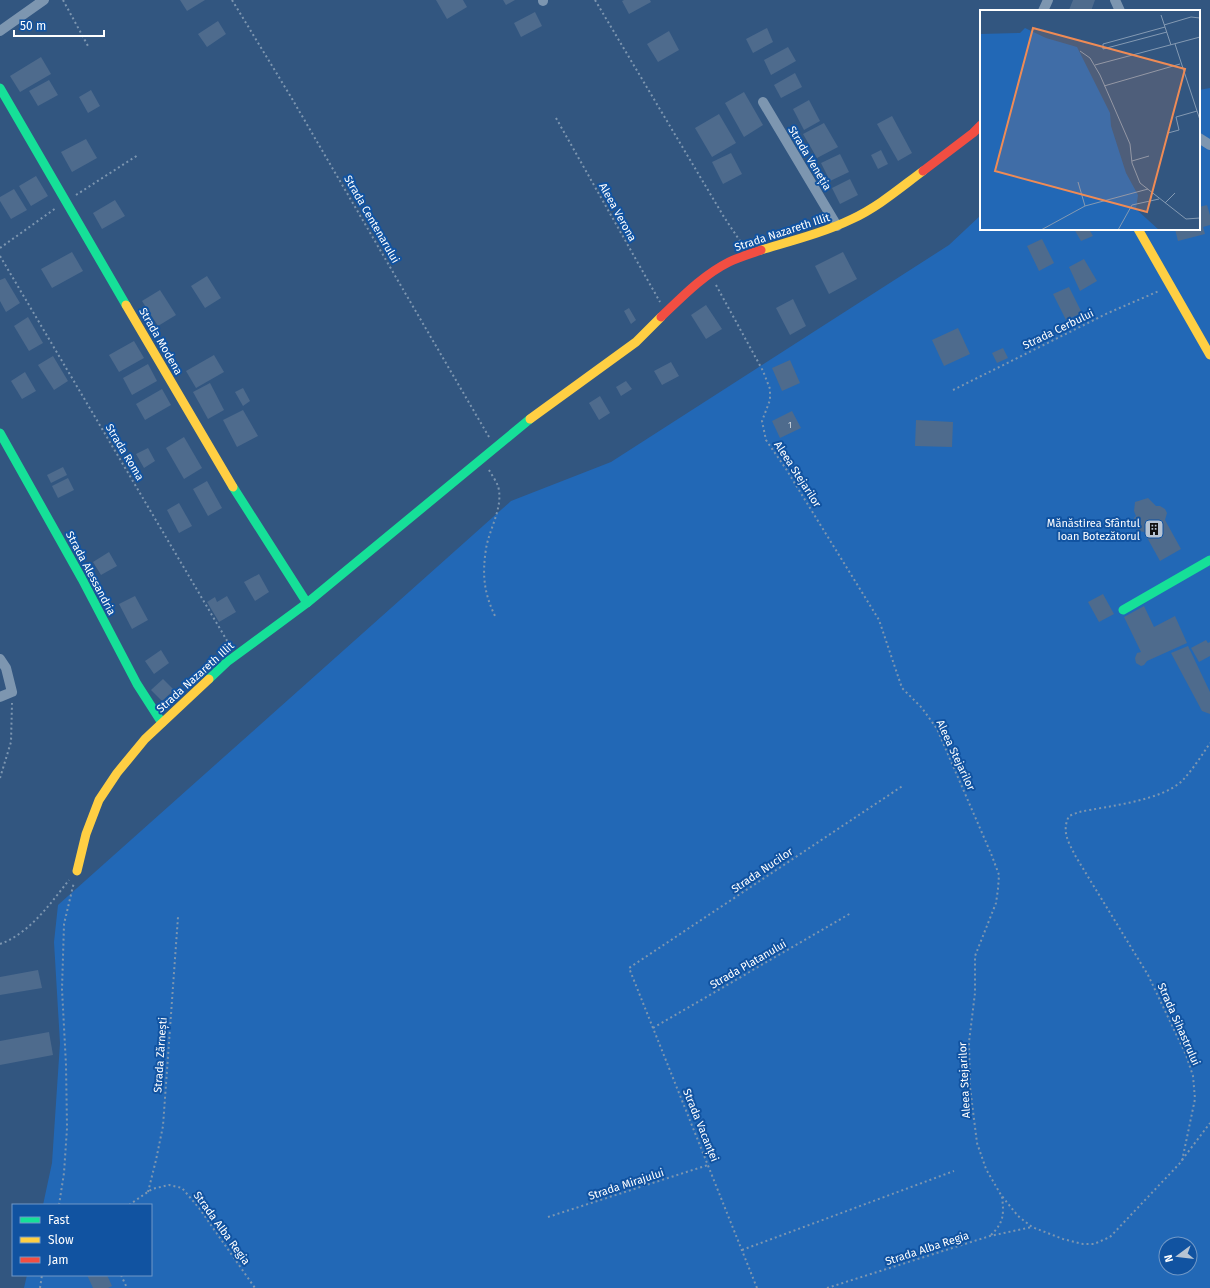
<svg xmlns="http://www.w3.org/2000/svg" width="1210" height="1288" font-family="'Fira Sans',sans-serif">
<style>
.green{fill:#2268b6;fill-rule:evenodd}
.building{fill:#4e6b8d}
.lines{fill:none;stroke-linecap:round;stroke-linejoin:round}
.path{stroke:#7d96b0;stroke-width:2;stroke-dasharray:2 3;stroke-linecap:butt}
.street{stroke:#7d96b0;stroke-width:10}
.fast{stroke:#16e098;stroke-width:9}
.slow{stroke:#ffcf43;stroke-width:9}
.jam{stroke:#f24e42;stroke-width:9}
.labels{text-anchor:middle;stroke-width:4;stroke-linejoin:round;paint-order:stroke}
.number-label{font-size:9px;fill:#d3dae2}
.street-label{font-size:11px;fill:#fff;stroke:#1153a1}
.poi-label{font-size:11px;fill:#fff;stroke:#1153a1;text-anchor:end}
.inset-road{fill:none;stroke:#849ab3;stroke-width:1}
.view{fill:#ef8b55;fill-opacity:0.15;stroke:#ef8b55;stroke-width:2}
.inset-edge{fill:none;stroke:#fff;stroke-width:2}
</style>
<rect width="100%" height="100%" fill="#325680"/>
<!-- green -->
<path class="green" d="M1210,88V1288H24L27,1275H151V1205H43L52,1163L60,1043L54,942L58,905L511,501L611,462L949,245L981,215V229H1199V90ZM1166,1244H1190V1268H1166Z"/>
<!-- building -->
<g class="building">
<path d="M180,0H205L187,11Z"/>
<path d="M436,0H463L467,7L447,19Z"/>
<path d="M503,0H515L506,5Z"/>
<path d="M624,0H650L651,2L629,14L622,1Z"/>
<path d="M1073,0H1095L1091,11H1071L1069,10Z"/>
<path d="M535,12L542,26L521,37L514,23Z"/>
<path d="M218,21L226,34L207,47L198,34Z"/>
<path d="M767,28L773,42L753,53L746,39Z"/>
<path d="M669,31L679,50L658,62L647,44Z"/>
<path d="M788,47L796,61L771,75L764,60Z"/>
<path d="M41,57L51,74L20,92L10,76Z"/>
<path d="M795,73L802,87L781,98L774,85Z"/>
<path d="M49,80L58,95L38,106L29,91Z"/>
<path d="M91,90L100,106L88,113L79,97Z"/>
<path d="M744,92L763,125L744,137L725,103Z"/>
<path d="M809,100L820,121L804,130L793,109Z"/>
<path d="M719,114L736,143L712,157L695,128Z"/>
<path d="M892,116L912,153L898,161L877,124Z"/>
<path d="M824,123L838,147L817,158L803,134Z"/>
<path d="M86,139L97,158L72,172L61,152Z"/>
<path d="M881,150L888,164L878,169L871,155Z"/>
<path d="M731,153L742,174L723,184L712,162Z"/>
<path d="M840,154L849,172L830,181L821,163Z"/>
<path d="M36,176L48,196L31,206L19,186Z"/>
<path d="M850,179L858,195L840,204L832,188Z"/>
<path d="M14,189L27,210L11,219L0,201V197Z"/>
<path d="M115,200L125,216L102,229L93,213Z"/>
<path d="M1207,205L1210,215V225L1203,227L1205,234L1178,241L1175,229H1199V207Z"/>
<path d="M1074,229H1089L1093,236L1081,241Z"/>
<path d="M1042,239L1054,263L1039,271L1027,246Z"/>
<path d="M72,252L83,271L52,288L41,269Z"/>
<path d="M843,252L857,279L829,294L815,266Z"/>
<path d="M1084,259L1097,281L1080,291L1069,267Z"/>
<path d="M207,276L221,298L205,308L191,286Z"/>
<path d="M5,278L20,303L6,312L0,301V280Z"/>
<path d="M1069,287L1082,313L1066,320L1053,294Z"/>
<path d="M160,290L176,315L158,326L142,301Z"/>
<path d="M793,299L806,326L790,335L776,308Z"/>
<path d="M706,305L722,329L706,339L691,315Z"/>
<path d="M629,308L636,320L631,324L624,311Z"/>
<path d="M28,317L43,343L29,351L14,326Z"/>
<path d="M958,328L970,354L944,366L932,340Z"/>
<path d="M134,341L144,358L119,372L109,355Z"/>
<path d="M1003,348L1008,358L997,363L992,353Z"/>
<path d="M214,355L224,372L196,388L186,371Z"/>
<path d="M53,356L68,381L54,390L38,365Z"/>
<path d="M790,360L800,383L782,391L772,368Z"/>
<path d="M671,362L679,376L662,385L654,371Z"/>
<path d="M148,364L157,381L132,395L123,378Z"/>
<path d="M25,372L36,391L22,399L11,381Z"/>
<path d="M626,381L632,389L621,396L616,387Z"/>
<path d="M210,383L224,410L208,419L193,392Z"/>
<path d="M243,388L250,401L243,406L235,392Z"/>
<path d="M162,389L171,405L145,420L136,404Z"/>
<path d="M600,396L610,413L599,420L589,403Z"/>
<path d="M243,410L258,436L237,447L223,420Z"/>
<path d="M792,411L801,428L780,438L772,421Z"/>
<path d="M916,420L953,422L952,447L915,446Z"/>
<path d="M184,437L202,468L184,479L166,448Z"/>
<path d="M148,448L155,461L144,468L136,454Z"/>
<path d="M63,467L67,475L51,483L47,475Z"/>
<path d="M68,478L74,490L58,498L52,486Z"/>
<path d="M207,481L222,508L208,516L193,489Z"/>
<path d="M1148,498L1156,506H1160L1165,509L1167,513L1165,520L1181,549L1160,561L1144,532L1139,531L1133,524L1134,518L1136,516L1134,511L1135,502Z"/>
<path d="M179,503L192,526L179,533L167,510Z"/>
<path d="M109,552L117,566L101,575L93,562Z"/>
<path d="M259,574L269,592L255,601L244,582Z"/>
<path d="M1103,594L1114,614L1099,622L1088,602Z"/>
<path d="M135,596L148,620L132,629L119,604Z"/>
<path d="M227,596L236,612L219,622L207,602L215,597L217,602Z"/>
<path d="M1144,606L1154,627L1175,616L1187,643L1147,661L1144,665L1141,666L1136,663L1135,658L1137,653L1141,652L1124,617Z"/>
<path d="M1206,640L1208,643L1210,642V656L1199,662L1191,648Z"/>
<path d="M1188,646L1210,692V714L1202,711L1171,653Z"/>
<path d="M161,650L169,663L154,674L145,661Z"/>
<path d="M163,679L174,690L162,701L151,690Z"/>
<path d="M38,970L42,988L0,995V977Z"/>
<path d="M49,1032L53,1055L0,1065V1041Z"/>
<path d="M87,1275H107L112,1286L108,1288H93Z"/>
</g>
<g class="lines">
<!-- path -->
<g class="path">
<path d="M63,0L88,46"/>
<path d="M232,0L291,97L489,437"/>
<path d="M595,0L724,217L742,244"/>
<path d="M556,118L660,302"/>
<path d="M76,195L138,155"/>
<path d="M0,248L56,208"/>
<path d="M0,256L229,644"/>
<path d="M716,285L763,371L770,389V400L762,421L766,440L786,469L879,620L902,688L922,708L937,729L992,856L999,875L998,889L996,903L975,956V993L969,1042L970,1087L977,1143L986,1169L1001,1195L1018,1216L1032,1227L1063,1239L1083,1244H1094L1110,1237L1182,1161L1195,1099L1193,1076L1186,1055L1148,975L1076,857C1069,843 1061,832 1069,816L1079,812C1108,806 1162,801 1183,780C1193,769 1202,755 1210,743"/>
<path d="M953,390L1108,313L1159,291"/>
<path d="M489,470C492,475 496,481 498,486C504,507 489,529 486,549C482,575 484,593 495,616"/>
<path d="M0,778L11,742L12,703"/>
<path d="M0,944C30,933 50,904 69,880"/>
<path d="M653,1028L851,913"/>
<path d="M1182,1160L1210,1123"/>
<path d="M148,1192L156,1160L163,1126L178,917"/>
<path d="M59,1205L64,1173L67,1128L66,1065L62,989L64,924L74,882"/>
<path d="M129,1205L152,1189L169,1185L182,1188L199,1208L255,1288"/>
<path d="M548,1217L708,1165"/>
<path d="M991,1235C1004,1222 1004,1215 1002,1196"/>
<path d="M742,1250L954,1171"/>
<path d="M121,1275L127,1288"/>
<path d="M40,1288L42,1275"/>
<path d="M757,1288L629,968L904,785"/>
<path d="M827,1288L990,1236L1032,1227"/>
</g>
<!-- street -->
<g class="street">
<path d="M543,0V1"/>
<path d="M1115,0L1120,11"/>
<path d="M1043,11L1048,0"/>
<path d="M0,31L44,0"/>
<path d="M763,102L837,226"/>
<path d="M1199,138L1210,145"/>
<path d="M0,659L6,668L12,692L0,697"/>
</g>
<!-- fast -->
<g class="fast">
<path d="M0,88L126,305"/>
<path d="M0,433L82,579L137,684L162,723"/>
<path d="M233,487L307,603"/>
<path d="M1123,610L1210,560"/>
<path d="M209,679L227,662L307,603L530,419"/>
</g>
<!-- slow -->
<g class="slow">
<path d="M1138,229L1210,355"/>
<path d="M761,250C791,241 823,233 852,219C878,207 900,188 923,171"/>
<path d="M126,305L233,487"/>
<path d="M530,419L636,342L661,317"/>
<path d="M77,871L86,834L99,800L117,773L145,739L209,679"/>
</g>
<!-- jam -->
<g class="jam">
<path d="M923,171L973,133L981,125"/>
<path d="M661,317C682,297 703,275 729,262C739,257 750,254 761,250"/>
</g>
</g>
<!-- icons -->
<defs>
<g id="building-square" transform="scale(1)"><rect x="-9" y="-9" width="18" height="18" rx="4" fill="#b7c4d3" stroke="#1153a1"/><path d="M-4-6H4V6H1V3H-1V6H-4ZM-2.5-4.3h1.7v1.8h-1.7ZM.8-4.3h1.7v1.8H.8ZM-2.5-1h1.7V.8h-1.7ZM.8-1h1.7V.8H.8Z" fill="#111"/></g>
</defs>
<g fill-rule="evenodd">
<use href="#building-square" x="1154" y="529"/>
</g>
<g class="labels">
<!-- number labels -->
<g class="number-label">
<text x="790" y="428">1</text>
</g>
<!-- street labels -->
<g class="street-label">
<text transform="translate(810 158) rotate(59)" y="4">Strada Veneția</text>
<text transform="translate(618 212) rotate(61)" y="4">Aleea Verona</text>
<text transform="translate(372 219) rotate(60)" y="4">Strada Centenarului</text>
<text transform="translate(782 232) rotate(-18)" y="4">Strada Nazareth Illit</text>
<text transform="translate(1058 329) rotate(-26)" y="4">Strada Cerbului</text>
<text transform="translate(161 341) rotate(60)" y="4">Strada Modena</text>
<text transform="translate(125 452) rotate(59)" y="4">Strada Roma</text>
<text transform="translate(798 474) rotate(57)" y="4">Aleea Stejarilor</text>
<text transform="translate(91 573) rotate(62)" y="4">Strada Alessandria</text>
<text transform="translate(195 677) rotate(-42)" y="4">Strada Nazareth Illit</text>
<text transform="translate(956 755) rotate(65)" y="4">Aleea Stejarilor</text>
<text transform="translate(762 870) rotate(-34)" y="4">Strada Nucilor</text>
<text transform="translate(748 964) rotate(-30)" y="4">Strada Platanului</text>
<text transform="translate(1179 1024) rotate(66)" y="4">Strada Sihastrului</text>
<text transform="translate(160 1055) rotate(-86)" y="4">Strada Zărnești</text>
<text transform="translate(964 1080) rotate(-93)" y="4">Aleea Stejarilor</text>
<text transform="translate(701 1125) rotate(68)" y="4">Strada Vacanței</text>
<text transform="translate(626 1184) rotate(-18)" y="4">Strada Mirajului</text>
<text transform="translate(222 1228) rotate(54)" y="4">Strada Alba Regia</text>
<text transform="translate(927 1248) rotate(-18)" y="4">Strada Alba Regia</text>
</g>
<!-- poi labels -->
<g class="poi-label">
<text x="1140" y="527">Mănăstirea Sfântul<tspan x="1140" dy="13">Ioan Botezătorul</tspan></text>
</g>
</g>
<!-- overview -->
<g transform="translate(980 10)">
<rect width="220" height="220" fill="#325680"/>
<path d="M45,18L66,28L97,37L130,103L131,116L146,163L158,185L156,199L179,220H0V24L40,23Z" fill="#2268b6"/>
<path class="inset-road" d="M181,5L191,35M184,15L211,7L220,8M185,17L123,34V39L187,22M195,34L220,110M100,41L110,48L120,65L150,134L152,153L160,173L206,209L220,208M115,55L220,27M124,76L200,54M188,123L199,120L196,107L217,101M152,151L169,146M98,172L105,196M185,193L195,183M61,220L105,196L168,179M138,220L152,195L179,189"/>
<path class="view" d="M53,18L205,59L167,202L15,161Z"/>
<rect width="220" height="220" class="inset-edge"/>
</g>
<!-- legend -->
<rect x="12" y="1204" width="140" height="72" fill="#1153a1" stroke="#7098c7"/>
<rect x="20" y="1217" width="20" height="6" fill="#16e098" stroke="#7098c7"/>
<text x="48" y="1224" font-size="12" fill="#ffffff">Fast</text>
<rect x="20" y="1237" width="20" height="6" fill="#ffcf43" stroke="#7098c7"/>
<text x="48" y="1244" font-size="12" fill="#ffffff">Slow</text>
<rect x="20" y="1257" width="20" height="6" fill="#f24e42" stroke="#7098c7"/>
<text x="48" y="1264" font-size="12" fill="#ffffff">Jam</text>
<!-- north arrow -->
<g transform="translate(1178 1256) rotate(255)"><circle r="19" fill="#1153a1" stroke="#7098c7"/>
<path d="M0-3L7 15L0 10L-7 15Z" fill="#b7c4d3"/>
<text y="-6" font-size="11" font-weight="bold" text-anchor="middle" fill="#ffffff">N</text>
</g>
<!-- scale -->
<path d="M14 30v6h90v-6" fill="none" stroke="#ffffff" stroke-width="2"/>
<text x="20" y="30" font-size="12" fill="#ffffff" stroke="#1153a1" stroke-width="3" paint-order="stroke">50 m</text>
</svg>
